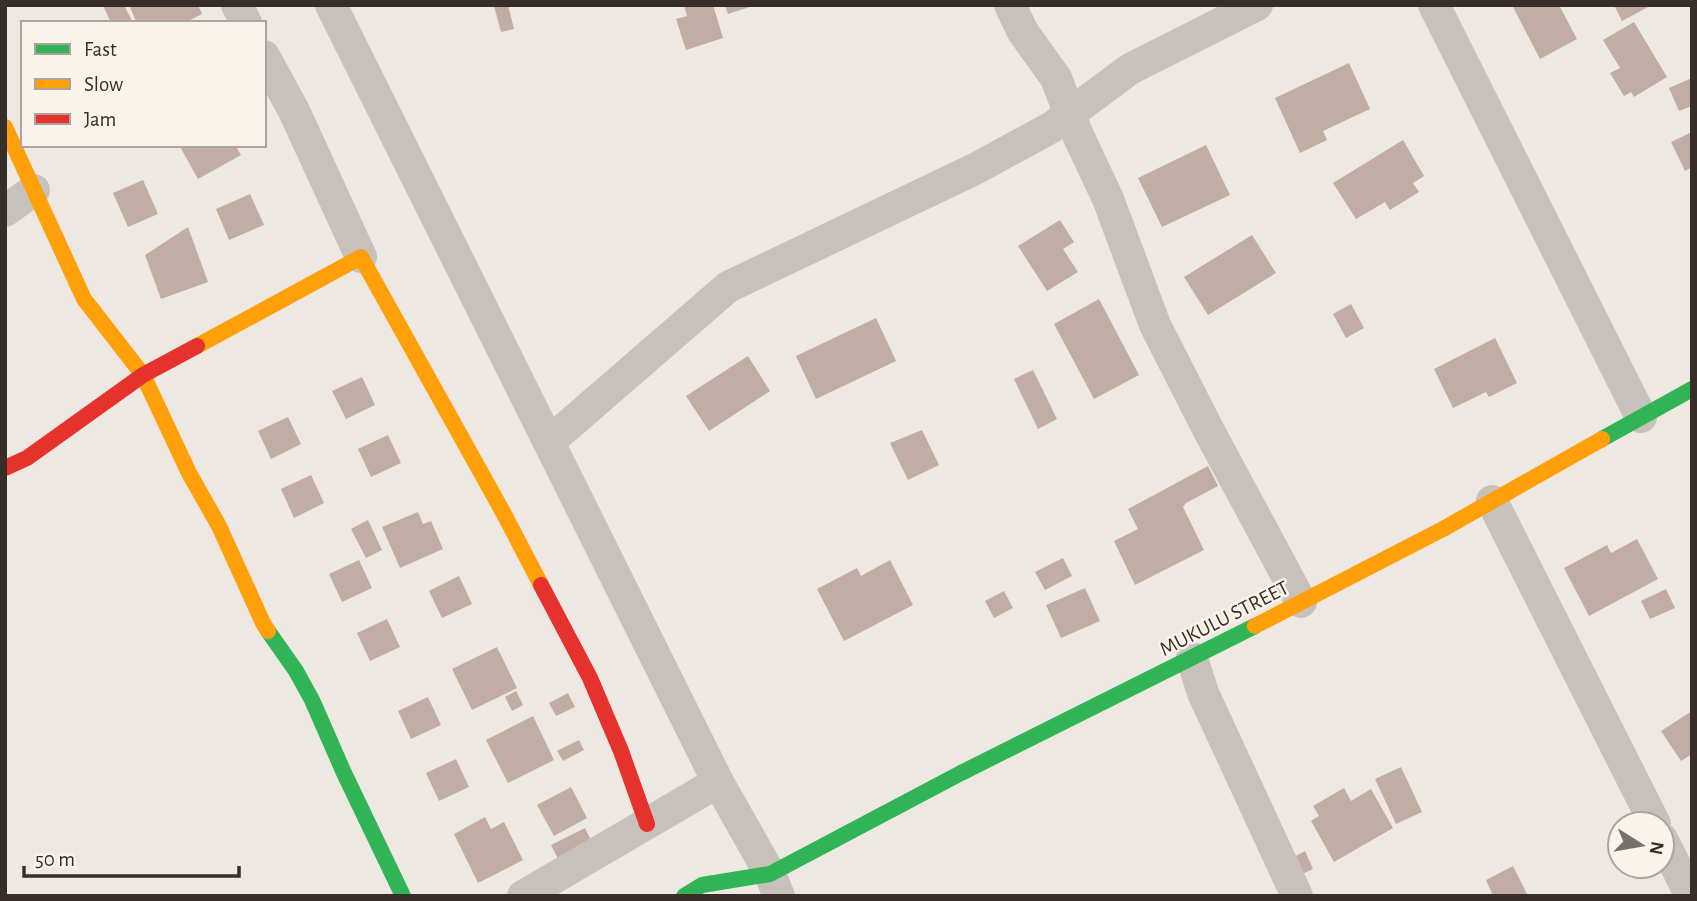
<svg xmlns="http://www.w3.org/2000/svg" width="1697" height="901" font-family="'Alegreya Sans',sans-serif">
<style>
.building{fill:#c1ada4}
.lines{fill:none;stroke-linecap:round;stroke-linejoin:round}
.street{stroke:#c7c1bc;stroke-width:32}
.fast{stroke:#30b455;stroke-width:16}
.slow{stroke:#ff9f0a;stroke-width:16}
.jam{stroke:#e5322d;stroke-width:16}
.labels{text-anchor:middle;stroke-width:5;stroke-linejoin:round;paint-order:stroke}
.street-label{font-size:21px;fill:#382e29;stroke:#faf3eb}
</style>
<rect width="100%" height="100%" fill="#eee8e2"/>
<!-- building -->
<g class="building">
<path d="M103,5H124L133,23H111Z"/>
<path d="M129,5H198L202,14L184,23H137Z"/>
<path d="M508,5L514,29L501,32L494,6Z"/>
<path d="M684,5H713L723,38L686,50L676,19L687,16Z"/>
<path d="M725,5H753V6L728,14Z"/>
<path d="M1512,5H1559L1577,39L1540,59Z"/>
<path d="M1614,5H1652L1622,21Z"/>
<path d="M1634,22L1667,77L1634,97L1631,92L1624,96L1610,73L1620,68L1603,40Z"/>
<path d="M1349,63L1370,109L1323,131L1327,140L1300,153L1275,98Z"/>
<path d="M1692,78V106L1679,111L1669,88Z"/>
<path d="M1692,132V167L1685,171L1671,142Z"/>
<path d="M1403,140L1424,176L1413,183L1419,192L1390,210L1385,202L1356,219L1333,183Z"/>
<path d="M179,145H235L241,155L198,179Z"/>
<path d="M1206,145L1230,195L1162,227L1138,178Z"/>
<path d="M143,180L158,214L128,227L113,193Z"/>
<path d="M250,194L264,225L229,240L216,209Z"/>
<path d="M1060,220L1074,242L1063,249L1078,272L1047,291L1018,246Z"/>
<path d="M188,227L208,282L161,299L145,255Z"/>
<path d="M1252,235L1276,273L1208,315L1184,277Z"/>
<path d="M1099,299L1139,375L1094,399L1054,324Z"/>
<path d="M1351,304L1364,328L1346,338L1333,314Z"/>
<path d="M876,318L896,361L816,399L796,356Z"/>
<path d="M1495,338L1517,383L1489,397L1486,392L1453,408L1434,369Z"/>
<path d="M748,356L770,391L709,431L686,396Z"/>
<path d="M1033,370L1057,419L1038,429L1014,379Z"/>
<path d="M362,377L375,405L346,419L332,391Z"/>
<path d="M288,417L301,444L271,459L258,431Z"/>
<path d="M922,430L939,465L908,480L890,443Z"/>
<path d="M388,435L401,463L371,477L358,449Z"/>
<path d="M1208,466L1218,486L1186,503L1183,507L1204,550L1135,585L1114,541L1138,529L1128,509Z"/>
<path d="M311,475L324,503L294,518L281,489Z"/>
<path d="M418,512L423,524L431,521L443,549L400,568L382,527Z"/>
<path d="M368,520L382,550L366,558L351,529Z"/>
<path d="M1637,539L1658,579L1589,616L1564,568L1607,545L1611,553Z"/>
<path d="M1063,558L1072,576L1045,590L1035,572Z"/>
<path d="M359,560L372,588L342,602L329,574Z"/>
<path d="M890,560L913,605L844,641L817,589L857,568L861,576Z"/>
<path d="M459,576L472,604L442,618L429,591Z"/>
<path d="M1085,588L1100,621L1061,638L1046,605Z"/>
<path d="M1666,589L1675,608L1650,619L1641,601Z"/>
<path d="M1004,591L1013,608L994,618L985,601Z"/>
<path d="M387,619L400,647L370,661L357,633Z"/>
<path d="M497,647L517,688L472,710L452,669Z"/>
<path d="M516,691L523,705L512,711L505,697Z"/>
<path d="M568,693L575,707L556,716L549,703Z"/>
<path d="M428,697L441,725L411,739L398,711Z"/>
<path d="M1692,711V754L1681,761L1661,731Z"/>
<path d="M533,716L554,760L508,783L486,740Z"/>
<path d="M579,740L584,750L563,761L557,751Z"/>
<path d="M456,759L469,787L439,801L426,773Z"/>
<path d="M1401,767L1422,812L1396,824L1375,779Z"/>
<path d="M571,787L587,818L554,836L537,805Z"/>
<path d="M1344,788L1351,801L1371,789L1393,828L1334,862L1311,821L1319,816L1313,806Z"/>
<path d="M485,817L491,829L504,822L523,860L478,883L454,834Z"/>
<path d="M585,828L592,842L558,859L551,845Z"/>
<path d="M1305,851L1313,869L1300,875L1292,858Z"/>
<path d="M1513,866L1528,896H1493L1486,880Z"/>
</g>
<g class="lines">
<!-- street -->
<g class="street">
<path d="M237,5L246,23"/>
<path d="M331,5L718,782L770,874L779,896"/>
<path d="M1010,5L1023,32L1056,78L1077,133L1108,199L1155,325L1208,429L1301,602"/>
<path d="M1434,5L1641,417"/>
<path d="M264,56L294,111L361,257"/>
<path d="M5,211L34,190"/>
<path d="M549,442L728,287L977,168L1052,127L1130,69L1257,5"/>
<path d="M1492,501L1655,824"/>
<path d="M1192,658L1203,693L1297,896"/>
<path d="M1662,839L1691,896"/>
<path d="M523,896L718,782"/>
</g>
<!-- fast -->
<g class="fast">
<path d="M1602,439L1692,389"/>
<path d="M268,631L296,671L312,700L344,773L403,896"/>
<path d="M684,896L702,885L770,874L961,773L1255,626"/>
</g>
<!-- slow -->
<g class="slow">
<path d="M5,127L84,299L143,375L189,473L219,526L263,623L268,631"/>
<path d="M197,346L361,257L504,514L541,585"/>
<path d="M1255,626L1443,529L1602,439"/>
</g>
<!-- jam -->
<g class="jam">
<path d="M5,468L27,458L143,375L197,346"/>
<path d="M541,585L590,678L621,751L647,824"/>
</g>
</g>
<g class="labels">
<!-- street labels -->
<g class="street-label">
<text transform="translate(1224 618) rotate(-27)" y="7">MUKULU STREET</text>
</g>
</g>
<!-- border -->
<rect width="1697" height="901" fill="none" stroke="#382e29" stroke-width="14"/>
<!-- legend -->
<rect x="21" y="21" width="245" height="126" fill="#faf3eb" stroke="#aca49d" stroke-width="2"/>
<rect x="35" y="44" width="35" height="10" fill="#30b455" stroke="#aca49d" stroke-width="2"/>
<text x="84" y="56" font-size="21" fill="#382e29">Fast</text>
<rect x="35" y="79" width="35" height="10" fill="#ff9f0a" stroke="#aca49d" stroke-width="2"/>
<text x="84" y="91" font-size="21" fill="#382e29">Slow</text>
<rect x="35" y="114" width="35" height="10" fill="#e5322d" stroke="#aca49d" stroke-width="2"/>
<text x="84" y="126" font-size="21" fill="#382e29">Jam</text>
<!-- north arrow -->
<g transform="translate(1641 845) rotate(101)"><circle r="33" fill="#faf3eb" stroke="#aca49d" stroke-width="2"/>
<path d="M0-5L12 26L0 18L-12 26Z" fill="#786f6a"/>
<text y="-10" font-size="19" font-weight="bold" text-anchor="middle" fill="#382e29">N</text>
</g>
<!-- scale -->
<path d="M24 866v10h215v-10" fill="none" stroke="#382e29" stroke-width="3.5"/>
<text x="35" y="866" font-size="21" fill="#382e29" stroke="#faf3eb" stroke-width="5" paint-order="stroke">50 m</text>
</svg>
